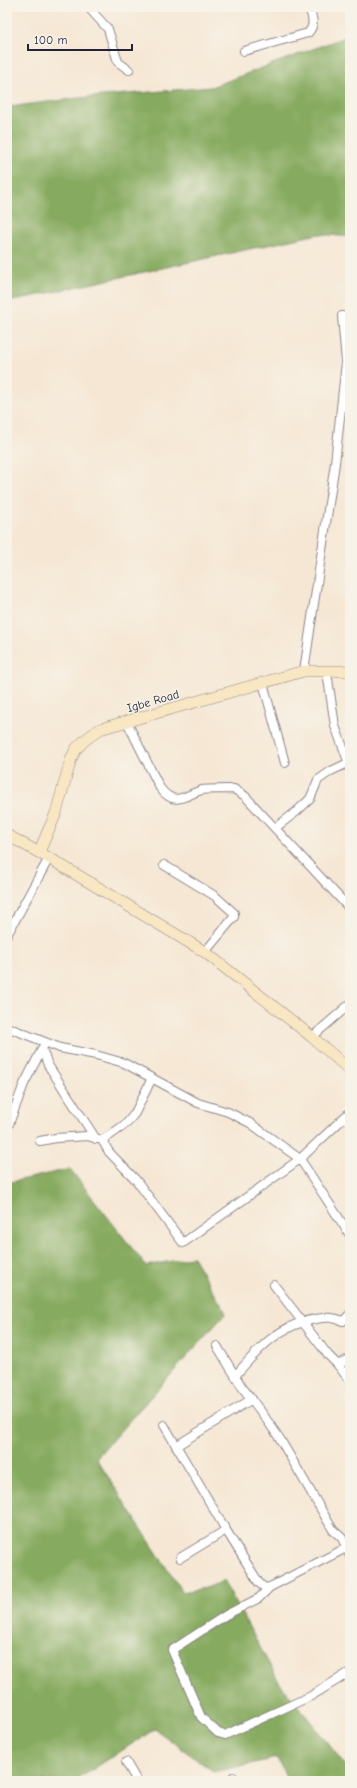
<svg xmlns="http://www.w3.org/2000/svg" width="357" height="1788" font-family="'Comic Neue',sans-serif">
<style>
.forest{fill:#86aa5f;stroke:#54664d}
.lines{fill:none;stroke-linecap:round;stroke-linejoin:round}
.street-casing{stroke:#8c8488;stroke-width:10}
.secondary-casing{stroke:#8c8488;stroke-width:12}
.street{stroke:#fff;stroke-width:8}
.secondary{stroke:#f9e7c3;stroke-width:11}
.labels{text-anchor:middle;stroke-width:3;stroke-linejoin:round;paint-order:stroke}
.street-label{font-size:12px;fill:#22223b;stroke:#f7f3e8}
</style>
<rect width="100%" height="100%" fill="#f7f3e8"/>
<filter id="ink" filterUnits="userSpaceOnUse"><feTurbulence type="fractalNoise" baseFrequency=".025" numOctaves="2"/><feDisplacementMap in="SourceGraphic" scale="8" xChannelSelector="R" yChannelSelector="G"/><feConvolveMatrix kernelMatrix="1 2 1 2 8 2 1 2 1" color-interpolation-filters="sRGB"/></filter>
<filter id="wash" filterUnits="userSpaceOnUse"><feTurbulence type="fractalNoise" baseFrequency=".012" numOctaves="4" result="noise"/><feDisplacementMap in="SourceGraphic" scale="16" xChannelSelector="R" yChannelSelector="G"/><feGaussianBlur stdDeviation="0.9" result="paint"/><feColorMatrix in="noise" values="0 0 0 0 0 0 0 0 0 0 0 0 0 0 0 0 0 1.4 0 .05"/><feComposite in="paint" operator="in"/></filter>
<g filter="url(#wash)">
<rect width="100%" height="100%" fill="#f6e7d4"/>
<!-- forest -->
<g class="forest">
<path d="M350,35V237L318,234L7,302V107L79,98L211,87Z"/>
<path d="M70,1169L146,1266L193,1257L226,1313L96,1458L182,1592L206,1588L224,1581L279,1682L350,1771V1781H288L277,1758L214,1772L155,1729L78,1779L79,1781H7V1183Z"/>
</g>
</g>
<g filter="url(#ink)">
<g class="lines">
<!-- street casing -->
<g class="street-casing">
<g id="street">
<path d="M88,7L108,29L118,62L129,70"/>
<path d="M244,51L308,33C316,25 312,17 309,7"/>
<path d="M304,671L335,463L346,362L342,316"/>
<path d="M327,672L335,726L350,766"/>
<path d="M263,683L285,763"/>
<path d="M127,722L160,788C175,808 185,795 202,790C208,789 226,789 234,789L245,796L350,909"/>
<path d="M275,828L296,812L310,799L318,780L331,771L348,763"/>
<path d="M164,865L215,896L234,913V917L205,952"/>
<path d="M7,935L49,858"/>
<path d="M7,1027L60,1048L96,1055L124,1063L198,1103L228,1112L250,1123L300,1159L350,1235"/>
<path d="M312,1037L350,1004"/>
<path d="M42,1049L48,1065L96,1139"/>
<path d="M7,1129L24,1084L43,1047"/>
<path d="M102,1140L109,1152L136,1180L183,1243L300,1159L350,1112"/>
<path d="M40,1141L56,1138L87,1136L102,1140L109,1136L127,1123L135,1113L152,1078"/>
<path d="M274,1285L328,1355L338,1365L350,1381"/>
<path d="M217,1346L242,1387L262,1413L280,1439L333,1530L342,1538L350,1556"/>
<path d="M338,1365L350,1358"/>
<path d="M235,1376C258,1349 280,1324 316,1319C326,1317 333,1317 343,1321L350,1314"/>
<path d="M164,1425L226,1530L259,1583L265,1588L270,1587L350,1546"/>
<path d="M176,1446L252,1399"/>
<path d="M180,1558L226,1530"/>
<path d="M270,1587L259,1598L226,1615L172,1650L201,1717L218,1733L225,1735L311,1696L350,1672"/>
<path d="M126,1762L137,1781"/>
<path d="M233,1777L235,1781"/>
</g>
</g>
<!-- secondary casing -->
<g class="secondary-casing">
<g id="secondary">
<path d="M7,835L49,858L205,952L312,1037L350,1070"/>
<path d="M39,852L56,813L71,759L76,749L85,740L100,729L304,671H350"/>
</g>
</g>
<!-- street -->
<use href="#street" class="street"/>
<!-- secondary -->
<use href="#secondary" class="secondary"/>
</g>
</g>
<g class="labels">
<!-- street labels -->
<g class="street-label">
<text transform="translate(153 701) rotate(-16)" y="4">Igbe Road</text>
</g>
</g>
<!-- margin -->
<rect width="357" height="1788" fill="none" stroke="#f7f3e8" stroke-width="24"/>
<!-- scale -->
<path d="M28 44v6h104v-6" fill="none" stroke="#22223b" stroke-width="2"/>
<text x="34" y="44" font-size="12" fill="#22223b" stroke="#f7f3e8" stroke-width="3" paint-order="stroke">100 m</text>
</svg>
